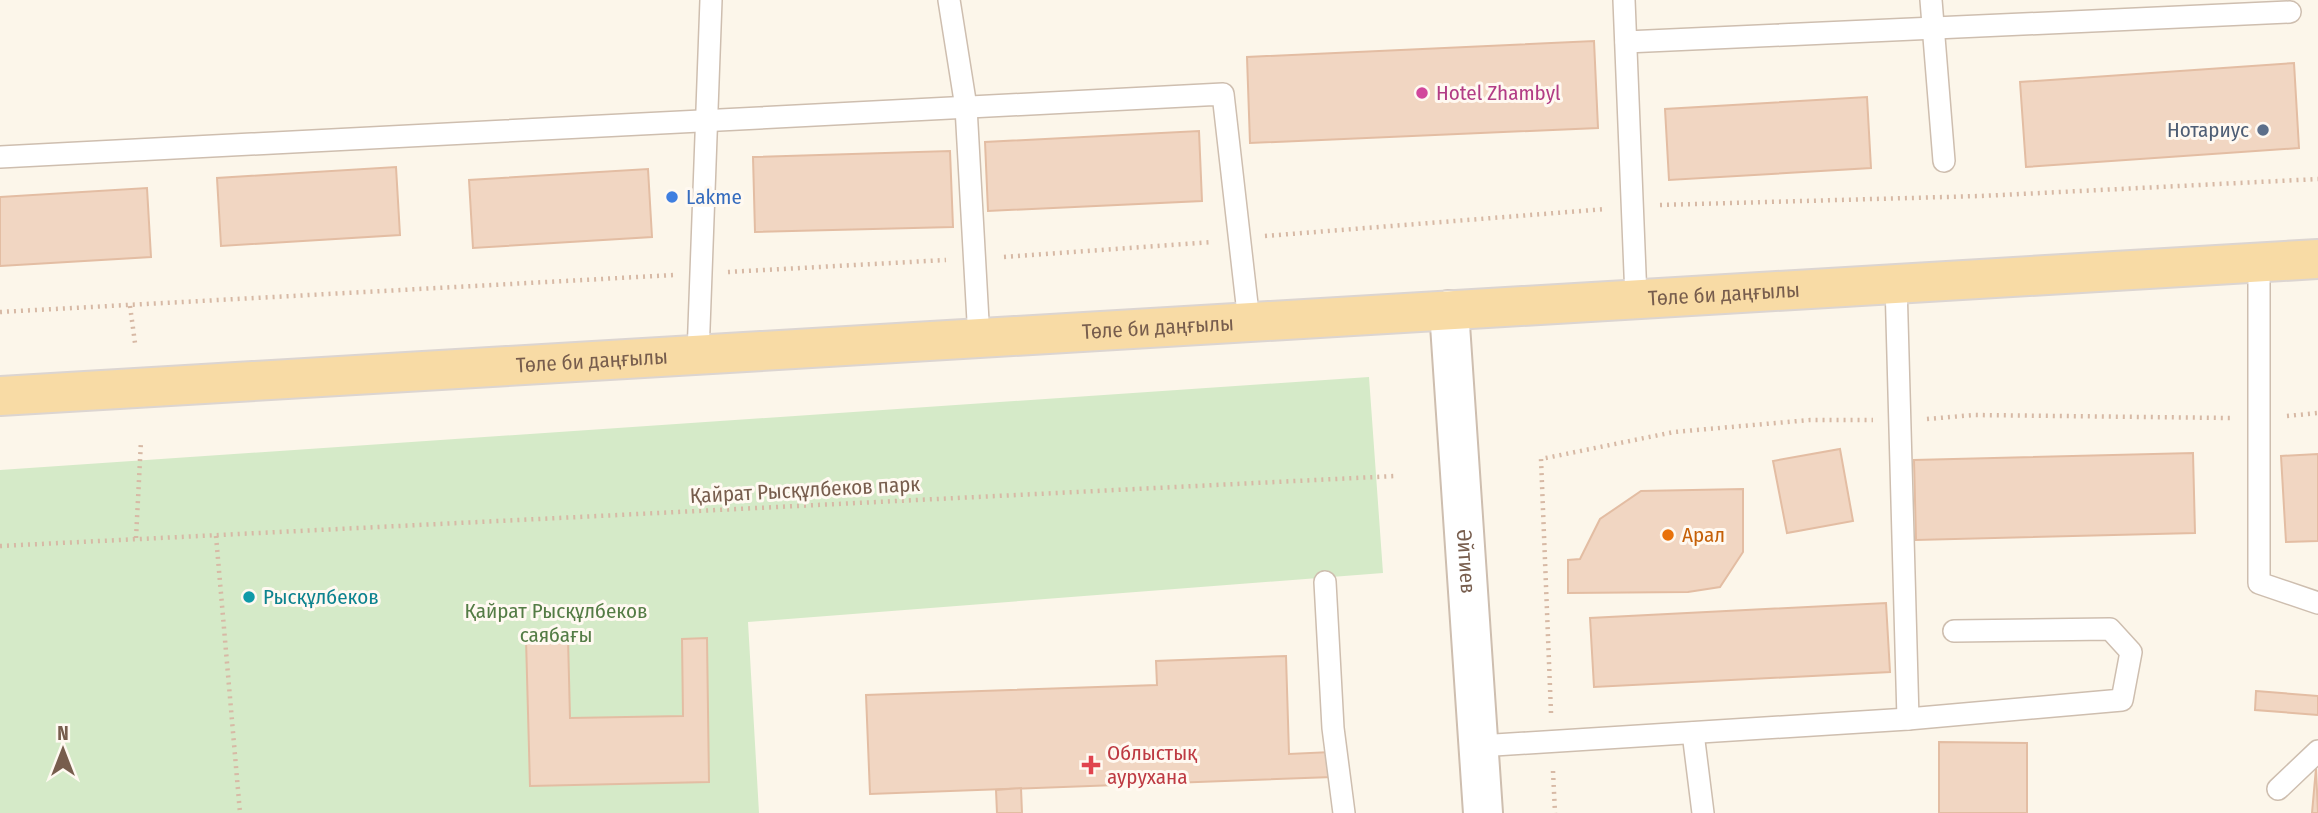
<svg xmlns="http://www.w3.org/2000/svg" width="2318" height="813" font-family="'Fira Sans Condensed',sans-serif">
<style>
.green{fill:#d5eac8}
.building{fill:#f1d6c2;stroke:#e3bda3;stroke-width:2}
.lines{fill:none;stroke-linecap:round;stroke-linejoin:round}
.service-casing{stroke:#cebeaf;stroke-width:24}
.tertiary-casing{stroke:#cebeaf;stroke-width:42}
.primary-casing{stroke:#dcd5d1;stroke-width:42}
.path{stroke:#d7b9a5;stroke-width:4.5;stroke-dasharray:2 5;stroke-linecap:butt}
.service{stroke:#fff;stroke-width:21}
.tertiary{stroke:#fff;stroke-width:38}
.primary{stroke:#f8dba5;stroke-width:38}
.hotel-dot{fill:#d1479c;stroke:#fff9f1;stroke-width:2.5}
.service-dot{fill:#5c6f8a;stroke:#fff9f1;stroke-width:2.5}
.shop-dot{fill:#3f7fe0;stroke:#fff9f1;stroke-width:2.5}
.food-dot{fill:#e8710a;stroke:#fff9f1;stroke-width:2.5}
.culture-dot{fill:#0f9aa8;stroke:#fff9f1;stroke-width:2.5}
.health-dot{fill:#e0444e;stroke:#fff9f1;stroke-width:2.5}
.labels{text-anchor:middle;stroke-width:6;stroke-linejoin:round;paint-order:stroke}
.hotel-label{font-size:21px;fill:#b23c85;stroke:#fff9f1;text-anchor:start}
.service-label{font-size:21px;fill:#4e5e75;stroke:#fff9f1;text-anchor:end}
.shop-label{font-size:21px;fill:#366cbe;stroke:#fff9f1;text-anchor:start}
.street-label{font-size:21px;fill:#775d4d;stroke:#fff9f1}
.food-label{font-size:21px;fill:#c56008;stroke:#fff9f1;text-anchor:start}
.culture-label{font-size:21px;fill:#0d838f;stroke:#fff9f1;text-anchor:start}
.park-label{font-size:21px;fill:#547c45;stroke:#fff9f1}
.health-label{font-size:21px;fill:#be3a42;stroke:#fff9f1;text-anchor:start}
</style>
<rect width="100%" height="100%" fill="#fcf6ea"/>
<!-- green -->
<path class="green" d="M1369,377L1383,573L748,622L759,813H0V470Z"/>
<!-- building -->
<g class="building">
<path d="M1594,41L1598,128L1250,143L1247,57Z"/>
<path d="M2294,63L2299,148L2026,167L2020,82Z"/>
<path d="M1867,97L1871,168L1669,180L1665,109Z"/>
<path d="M1199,131L1202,201L988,211L985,142Z"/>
<path d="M950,151L953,227L755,232L753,157Z"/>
<path d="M396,167L400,235L221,246L217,178Z"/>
<path d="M648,169L652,237L473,248L469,180Z"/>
<path d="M147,188L151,257L0,266V197Z"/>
<path d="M1840,449L1853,521L1787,533L1773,461Z"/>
<path d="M2193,453L2195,533L1916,540L1914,460Z"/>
<path d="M2318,454V541L2286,542L2281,456Z"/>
<path d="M1743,489V552L1720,587L1688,592L1568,593V560L1580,559L1600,519L1641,491Z"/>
<path d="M1886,603L1890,672L1594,687L1590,618Z"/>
<path d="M568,638L570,718L683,716L682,639L707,638L709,782L530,786L526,639Z"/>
<path d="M1286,656L1289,754L1331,752L1332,777L870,794L866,695L1157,685L1156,661Z"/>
<path d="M2256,691L2318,696V715L2255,710Z"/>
<path d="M1939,742L2027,743V813H1939Z"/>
<path d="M2316,768L2318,813H2312Z"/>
<path d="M1021,788L1022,813H997L996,790Z"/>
</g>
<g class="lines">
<!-- service casing -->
<g class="service-casing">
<g id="service">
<path d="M949,0L966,107L979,339"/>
<path d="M1624,0L1636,298"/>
<path d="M1931,0L1944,161"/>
<path d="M1626,42L2290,12"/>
<path d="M0,157L1223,94L1249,322"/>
<path d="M2259,260V583L2318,603"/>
<path d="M1896,283L1908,719"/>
<path d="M698,355L711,0"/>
<path d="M1325,582L1333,728L1344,813"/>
<path d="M1693,733L1703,813"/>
<path d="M1479,746L1908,719L2122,700L2131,652L2110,629L1954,631"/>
<path d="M2278,789L2318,751"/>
</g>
</g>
<!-- tertiary casing -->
<g class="tertiary-casing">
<g id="tertiary">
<path id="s1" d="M1449,310L1483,813"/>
</g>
</g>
<!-- primary casing -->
<g class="primary-casing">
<g id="primary">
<path id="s2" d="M0,396L2318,259"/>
</g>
</g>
<!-- path -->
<g class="path">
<path d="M1660,205L1981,196L2318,179"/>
<path d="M1265,236L1606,209"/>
<path d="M1004,257L1212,242"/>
<path d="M728,272L946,260"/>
<path d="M130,306L135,343"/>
<path d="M0,312L674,275"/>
<path d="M2287,416L2318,413"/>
<path d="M1927,419L1974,415L2230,418"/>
<path d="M216,536L240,813"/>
<path d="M136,538L141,441"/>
<path d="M0,546L1395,476"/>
<path d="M1551,713L1541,459L1674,432L1810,420H1873"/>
<path d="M1553,771L1555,813"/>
</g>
<!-- service -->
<use href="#service" class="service"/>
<!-- tertiary -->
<use href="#tertiary" class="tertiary"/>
<!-- primary -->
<use href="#primary" class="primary"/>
</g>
<!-- markers -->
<circle class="hotel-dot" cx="1422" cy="93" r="7"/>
<circle class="service-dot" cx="2263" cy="130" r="7"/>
<circle class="shop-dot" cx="672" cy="197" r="7"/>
<circle class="food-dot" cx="1668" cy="535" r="7"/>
<circle class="culture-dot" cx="249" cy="597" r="7"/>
<path class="health-dot" d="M1087.5 754.5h7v7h7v7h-7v7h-7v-7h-7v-7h7z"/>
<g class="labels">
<!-- hotel labels -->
<g class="hotel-label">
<text x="1436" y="100">Hotel Zhambyl</text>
</g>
<!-- service labels -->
<g class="service-label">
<text x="2249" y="137">Нотариус</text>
</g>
<!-- shop labels -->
<g class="shop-label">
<text x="686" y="204">Lakme</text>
</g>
<!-- street labels -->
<g class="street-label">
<text dy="7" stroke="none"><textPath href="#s2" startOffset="1727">Төле би даңғылы</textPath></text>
<text dy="7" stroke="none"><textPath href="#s2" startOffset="1160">Төле би даңғылы</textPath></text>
<text dy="7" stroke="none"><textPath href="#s2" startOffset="593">Төле би даңғылы</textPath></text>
<text transform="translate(805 490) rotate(-3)" y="7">Қайрат Рысқұлбеков парк</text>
<text dy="7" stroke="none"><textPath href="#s1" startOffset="252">Әйтиев</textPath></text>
</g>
<!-- food labels -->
<g class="food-label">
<text x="1682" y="542">Арал</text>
</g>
<!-- culture labels -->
<g class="culture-label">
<text x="263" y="604">Рысқұлбеков</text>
</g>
<!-- park labels -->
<g class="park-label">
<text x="556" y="618">Қайрат Рысқұлбеков<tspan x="556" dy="24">саябағы</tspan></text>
</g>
<!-- health labels -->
<g class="health-label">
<text x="1107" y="760">Облыстық<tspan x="1107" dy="24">аурухана</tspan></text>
</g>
</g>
<!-- north arrow -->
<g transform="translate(63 750)" stroke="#fff9f1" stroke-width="5" paint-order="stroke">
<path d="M0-5L12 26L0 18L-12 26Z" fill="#775d4d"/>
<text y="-10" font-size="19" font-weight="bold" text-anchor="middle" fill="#775d4d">N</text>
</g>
</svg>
